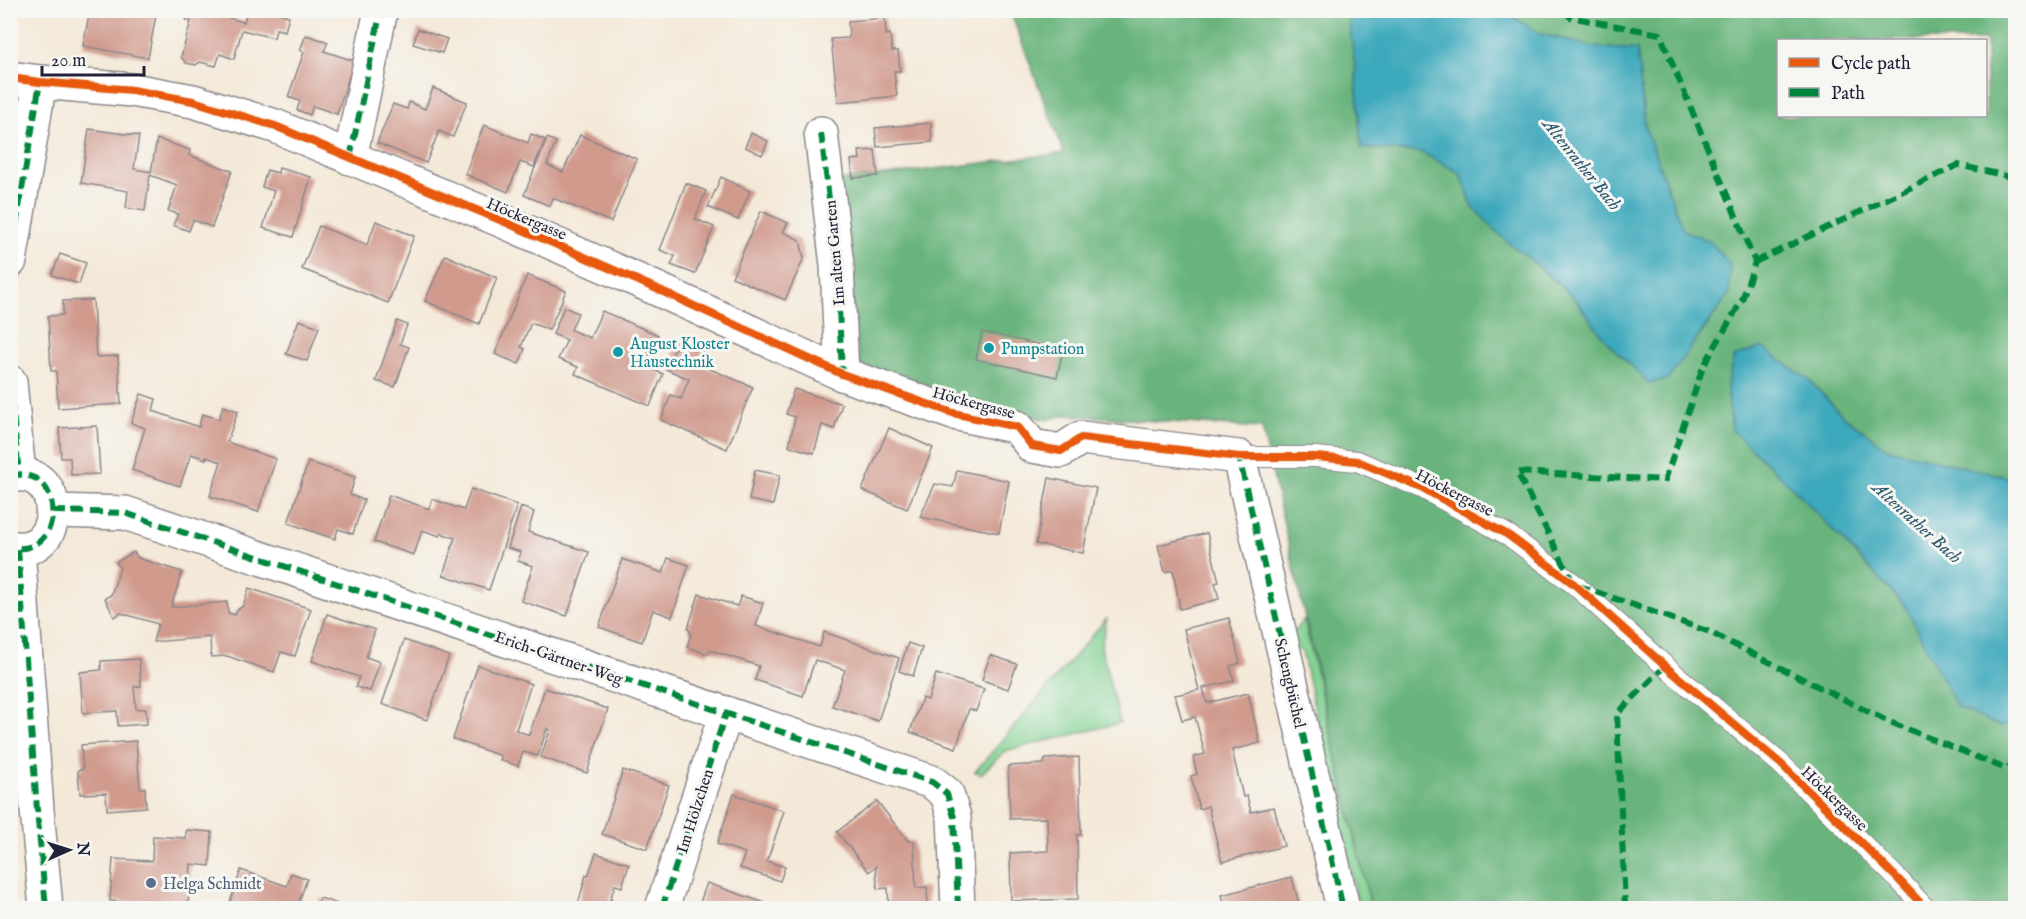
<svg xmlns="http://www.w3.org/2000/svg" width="2026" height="919" font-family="'IM FELL English',serif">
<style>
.green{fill:#81d292;stroke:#527a66;stroke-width:1.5}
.forest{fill:#68b47c;stroke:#456b5c;stroke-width:1.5;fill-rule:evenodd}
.water{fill:#3ca9bc;stroke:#2f667c;stroke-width:1.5}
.building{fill:#d09a8d}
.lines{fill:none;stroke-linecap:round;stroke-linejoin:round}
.service-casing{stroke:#8b868a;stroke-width:22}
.minor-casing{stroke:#8b868a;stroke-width:36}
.service{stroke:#fff;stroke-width:20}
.minor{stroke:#fff;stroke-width:33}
.quiet{stroke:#00873e;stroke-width:6;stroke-dasharray:12 6;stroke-linecap:butt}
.cycleway-casing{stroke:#f6f6f2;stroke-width:11}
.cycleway{stroke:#e8590c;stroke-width:8}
.culture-dot{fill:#0f9aa8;stroke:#f6f6f2;stroke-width:2}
.service-dot{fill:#5c6f8a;stroke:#f6f6f2;stroke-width:2}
.labels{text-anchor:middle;stroke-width:6;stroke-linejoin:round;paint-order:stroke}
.street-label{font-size:16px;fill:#22223b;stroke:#f6f6f2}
.culture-label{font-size:16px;fill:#0d838f;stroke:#f6f6f2;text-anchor:start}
.service-label{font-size:16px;fill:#4e5e75;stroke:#f6f6f2;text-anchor:start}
.water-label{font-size:18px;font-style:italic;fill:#2c586f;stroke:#f6f6f2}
</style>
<rect width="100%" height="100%" fill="#f6f6f2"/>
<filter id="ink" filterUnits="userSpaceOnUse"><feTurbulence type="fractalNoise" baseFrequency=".0167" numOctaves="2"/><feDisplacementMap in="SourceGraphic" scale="12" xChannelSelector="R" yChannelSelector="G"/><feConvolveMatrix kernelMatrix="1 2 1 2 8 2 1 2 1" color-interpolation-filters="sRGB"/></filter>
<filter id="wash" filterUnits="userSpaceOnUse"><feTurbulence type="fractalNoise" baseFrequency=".008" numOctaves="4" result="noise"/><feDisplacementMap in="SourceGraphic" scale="24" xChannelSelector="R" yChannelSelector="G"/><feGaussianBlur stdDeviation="1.35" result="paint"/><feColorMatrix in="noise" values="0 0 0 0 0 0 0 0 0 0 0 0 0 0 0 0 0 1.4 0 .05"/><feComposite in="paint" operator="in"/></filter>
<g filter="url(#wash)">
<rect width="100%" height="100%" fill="#f4e9d8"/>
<!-- green -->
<g class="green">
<path d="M1107,618L1101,647L1120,723L1005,751L981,774L975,772Z"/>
<path d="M1304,619L1371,908H1359L1330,779L1310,744L1319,728L1302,652L1292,645L1289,638Z"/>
</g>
<!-- forest -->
<path class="forest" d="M1664,10L2015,11V482L2010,478L1888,449L1842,415L1809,380L1734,357L1727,385L1732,430L1793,488L1905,606L1957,707L2001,726L2015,720V908H1371L1262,428L1064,415L1046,420L860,368L838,181L1064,153L1010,11H1348L1356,74L1361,148L1421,152L1460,173L1473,207L1575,299L1608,343L1649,383L1699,337L1729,294L1730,265L1710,241L1683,230L1645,127L1637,50L1594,47L1540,34L1503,11ZM1778,40H1986V116H1778Z"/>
<!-- water -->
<g class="water">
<path d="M1348,11H1503L1541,34L1594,47L1637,50L1645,127L1683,230L1710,241L1730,265L1729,294L1668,379L1649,383L1608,343L1575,299L1544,270L1504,239L1473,207L1460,173L1421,152L1361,148L1356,74Z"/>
<path d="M1762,347L1809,380L1842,415L1888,449L2010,478L2015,482V720L2001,727L1957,707L1905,606L1793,488L1732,430L1727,385L1734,357Z"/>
</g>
<g id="blocks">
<!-- building -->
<g class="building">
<path d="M90,10H157L148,58L83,46Z"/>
<path d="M188,10H231L229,18L244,22L247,10H269L289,16L285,31L276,29L274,38L242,30L234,59L220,54L216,66L200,62L196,65L186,63L181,57L191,21L186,20Z"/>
<path d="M885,18L886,35L890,34L892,51H898L900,71H894L897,96L838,102L831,39L849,38L848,21Z"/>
<path d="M418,29L447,39L442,53L413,44Z"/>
<path d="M306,35L328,42L324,51L354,61L337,114L313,106L310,115L297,110L300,101L288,97L304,52L300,50Z"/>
<path d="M433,88L467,102L453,137L439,131L426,163L377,143L393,104L407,109L409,102L425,109Z"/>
<path d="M931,123L932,142L877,147L875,128Z"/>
<path d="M484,125L528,143L531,134L545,140L534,167L520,162L508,192L465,174Z"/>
<path d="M89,129L139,136L134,169L151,172L157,139L190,150L189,155L232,171L212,227L193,220L189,231L173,225L178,214L168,211L177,185L150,175L145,211L126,208L128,191L81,183Z"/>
<path d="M751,133L768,141L762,155L745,147Z"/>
<path d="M580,135L637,159L611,222L553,198L550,206L524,195L547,138L556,142L547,165L563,172Z"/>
<path d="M875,150L878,176L853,178L851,160L860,159L859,151Z"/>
<path d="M279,168L311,177L293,237L263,228L274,191L262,187L267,170L278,173Z"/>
<path d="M721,177L750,191L738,220L708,207Z"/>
<path d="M686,183L706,191L695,219L714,227L695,274L671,265L675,256L660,250Z"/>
<path d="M761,211L788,223L783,232L800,240L804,258L785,300L732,277Z"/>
<path d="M376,221L414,236L388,303L302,269L319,226L367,245Z"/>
<path d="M60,254L86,263L79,284L52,275Z"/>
<path d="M445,255L497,278L479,324L425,301Z"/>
<path d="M527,275L566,291L549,330L531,323L521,347L525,349L519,364L495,354Z"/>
<path d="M93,300L96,357L118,356L121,404L58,408L56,371H51L48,316L63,315V301Z"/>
<path d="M564,307L578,313L571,330L590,338L602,311L658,335L645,366L663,374L650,406L575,374L578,367L558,359L567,340L553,334Z"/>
<path d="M299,320L319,327L307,361L286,354Z"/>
<path d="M397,321L407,325L400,344L409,347L395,387L376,381Z"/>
<path d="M982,332L1063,350L1057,377L976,359Z"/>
<path d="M679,339L704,349L698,364L753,387L727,449L661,420L671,395L681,399L689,379L666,369Z"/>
<path d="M794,389L842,404L834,429L822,425L814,453L789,446L795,417L786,414Z"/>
<path d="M141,394L156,399L153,411L199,427L202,414L219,419L223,406L238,411L227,442L276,459L258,512L210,496L221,462L206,457V459L191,454L180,486L132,470L145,428L131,423Z"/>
<path d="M97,426L100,474L71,475L70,458H61L59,428Z"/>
<path d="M889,428L933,448L907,509L862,490Z"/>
<path d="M308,462L355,477L350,495L364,500L353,534L338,529L335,539L288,523Z"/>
<path d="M755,470L780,475L773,505L749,500Z"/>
<path d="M957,470L1009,481L999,533L920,517L935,484L953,487Z"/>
<path d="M1049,478L1096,488L1083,553L1036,544Z"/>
<path d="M471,489L517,505L489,590L443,575L455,538L441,533L440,536L422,530L414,555L374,542L389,495L429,509L432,499L464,510Z"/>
<path d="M521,507L534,512L528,532L589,552L567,616L521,601L533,566L518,561L521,552L508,548Z"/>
<path d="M1207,533L1219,582L1215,583L1219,599L1180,609L1173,570L1165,572L1158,545Z"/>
<path d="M134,552L138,558L182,572L171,607L227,602L228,613L235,615L237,610L243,606L249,588L311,609L295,656L281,652L274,672L227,656L211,657L210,637L153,642L158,624L121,613L114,617L105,598L111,595L120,568L116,562Z"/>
<path d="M668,558L689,565L672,617L653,610L642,642L599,627L622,559L663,573Z"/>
<path d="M699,594L737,606L741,596L763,603L756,626L820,647L824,632L899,658L878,721L832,706L845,670L815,660L803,696L755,680L759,666L710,650L708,654L687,647L691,634L688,628Z"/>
<path d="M327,614L375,630L366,657L380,662L370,691L356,687L359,677L312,661Z"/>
<path d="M1229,618L1240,663L1230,666L1234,681L1203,688L1207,703L1248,693L1260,743L1232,750L1243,797L1247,796L1251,812L1274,807L1284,846L1222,862L1208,806L1199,809L1191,776L1197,774L1193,757L1205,754L1195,717L1182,720L1175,695L1199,690L1184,629Z"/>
<path d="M404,640L449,656L427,720L382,704Z"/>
<path d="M908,643L922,648L913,676L899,671Z"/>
<path d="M990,655L1017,664L1008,689L982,680Z"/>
<path d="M139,659L141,686L134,687L136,709H146L147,724L118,726L117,711L83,713L80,672L101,670V661Z"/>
<path d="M478,665L531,684L516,730L529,735L545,688L608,709L587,773L541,757L550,730L547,728L538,756L523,752L518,766L500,760L501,756L453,739Z"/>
<path d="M936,674L984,689L976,711L969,709L956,748L910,732L922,698L928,700Z"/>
<path d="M136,741L140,788H145L146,807L107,810L106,793L80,794L78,770L83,769L81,745Z"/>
<path d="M1079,757L1081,835H1077L1078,899L1011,901L1010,853L1048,851L1047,818L1010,819L1008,766L1044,764L1045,759Z"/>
<path d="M623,770L669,785L647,849L602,834Z"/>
<path d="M734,794L784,811L767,861L785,867L780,881L740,868L745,853L717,844Z"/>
<path d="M877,801L908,841H914L916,888L927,887L928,906H921V908H889L888,888L877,889L876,866L869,872L837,832Z"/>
<path d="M186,830L212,832L210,866L191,864L188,907L110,901L113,859L152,861L153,836L186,838Z"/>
<path d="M596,853L629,864L622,887L615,885L610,900L628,906L627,908H577L586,875L588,876Z"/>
<path d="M241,870L287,886L291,873L307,879L297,908H228Z"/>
<path d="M1292,877L1300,908H1226L1222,895Z"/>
<path d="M707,883L765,903L763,908H698Z"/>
<path d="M320,898L349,908H317Z"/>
</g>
</g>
</g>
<g filter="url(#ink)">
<use href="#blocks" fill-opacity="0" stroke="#8b868a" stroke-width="1.5"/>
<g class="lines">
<!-- service casing -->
<g class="service-casing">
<path id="service" d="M1239,457H1316L1357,461L1422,488L1508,535L1574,584L1665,666L1781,764L1899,880L1925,908"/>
</g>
<!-- minor casing -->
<g class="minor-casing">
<g id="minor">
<path d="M10,78L40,82L132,90L193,101L275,126L505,222L657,289L842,374L953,413L1017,427L1032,446L1061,451L1081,438L1239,457L1343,908"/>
<path d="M821,133L837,265L842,374"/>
<path d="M350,158L381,10"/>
<path d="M10,261L40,82"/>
<path d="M10,382L19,474"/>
<path d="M10,476C67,463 66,560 10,547"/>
<path d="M54,511L125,513L932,782L947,794L954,817L958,908"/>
<path d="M18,549L37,810L46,908"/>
<path d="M662,908L726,713"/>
</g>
</g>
<!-- service -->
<use href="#service" class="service"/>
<!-- minor -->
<use href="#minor" class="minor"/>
<!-- quiet -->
<g class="quiet">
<path d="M1563,10L1570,17L1660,34L1755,262L1742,300L1703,367L1665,480L1517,472L1574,584L1707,631L1885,720L2006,769L2016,762"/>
<path d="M821,133L837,265L842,374"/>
<path d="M350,158L381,10"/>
<path d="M10,261L40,82"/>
<path d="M1755,262L1958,165L2016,178"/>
<path d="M10,382L19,474"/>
<path d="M1234,457H1239L1343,908"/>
<path d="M10,476C67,463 66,560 10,547"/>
<path d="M54,511L125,513L932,782L947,794L954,817L958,908"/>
<path d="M18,549L37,810L46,908"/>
<path d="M662,908L726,713"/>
<path d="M1625,908L1617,714L1665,666"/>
</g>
<!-- cycleway casing -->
<g class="cycleway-casing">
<path id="cycleway" d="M10,78L40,82L132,90L193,101L275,126L505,222L657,289L842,374L953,413L1017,427L1032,446L1061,451L1081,438L1239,457H1316L1357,461L1422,488L1508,535L1574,584L1665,666L1781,764L1899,880L1925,908"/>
</g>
<!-- cycleway -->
<use href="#cycleway" class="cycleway"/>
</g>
</g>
<!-- markers -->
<g class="culture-dot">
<circle cx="989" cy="348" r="6"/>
<circle cx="618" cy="352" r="6"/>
</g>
<circle class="service-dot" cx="151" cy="883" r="6"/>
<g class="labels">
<!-- street labels -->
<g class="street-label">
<text transform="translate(527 218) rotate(23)" y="6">Höckergasse</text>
<text transform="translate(834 253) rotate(-95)" y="6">Im alten Garten</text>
<text transform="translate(974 402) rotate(15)" y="6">Höckergasse</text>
<text transform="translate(1455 492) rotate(27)" y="6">Höckergasse</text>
<text transform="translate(559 657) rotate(19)" y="6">Erich-Gärtner-Weg</text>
<text transform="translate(1291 683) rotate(77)" y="6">Schengbüchel</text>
<text transform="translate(1835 798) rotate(44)" y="6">Höckergasse</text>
<text transform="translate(694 811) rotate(-72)" y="6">Im Hölzchen</text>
</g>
<!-- culture labels -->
<g class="culture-label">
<text x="630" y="349">August Kloster<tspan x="630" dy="18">Haustechnik</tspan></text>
<text x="1001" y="354">Pumpstation</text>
</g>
<!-- service labels -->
<g class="service-label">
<text x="163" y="889">Helga Schmidt</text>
</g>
<!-- water labels -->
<g class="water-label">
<text transform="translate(1582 164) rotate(51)" y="6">Altenrather Bach</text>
<text transform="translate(1917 522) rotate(42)" y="6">Altenrather Bach</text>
</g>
</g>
<!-- margin -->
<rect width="2026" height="919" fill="none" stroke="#f6f6f2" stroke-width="36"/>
<!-- legend -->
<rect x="1777" y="39" width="210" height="78" fill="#f6f6f2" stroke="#a1a1a9" stroke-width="1.5"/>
<rect x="1789" y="58" width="30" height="9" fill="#e8590c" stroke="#a1a1a9" stroke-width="1.5"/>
<text x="1831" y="69" font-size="18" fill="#22223b">Cycle path</text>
<rect x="1789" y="88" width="30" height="9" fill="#00873e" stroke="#a1a1a9" stroke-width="1.5"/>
<text x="1831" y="99" font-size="18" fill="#22223b">Path</text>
<!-- north arrow -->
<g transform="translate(69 850) rotate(87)" stroke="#f6f6f2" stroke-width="4.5" paint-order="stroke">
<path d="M0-4.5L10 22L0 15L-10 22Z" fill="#22223b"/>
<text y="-9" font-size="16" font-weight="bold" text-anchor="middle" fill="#22223b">N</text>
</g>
<!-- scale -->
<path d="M42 66v9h102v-9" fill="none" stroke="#22223b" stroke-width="3"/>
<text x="51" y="66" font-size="18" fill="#22223b" stroke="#f6f6f2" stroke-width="4.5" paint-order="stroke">20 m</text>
</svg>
